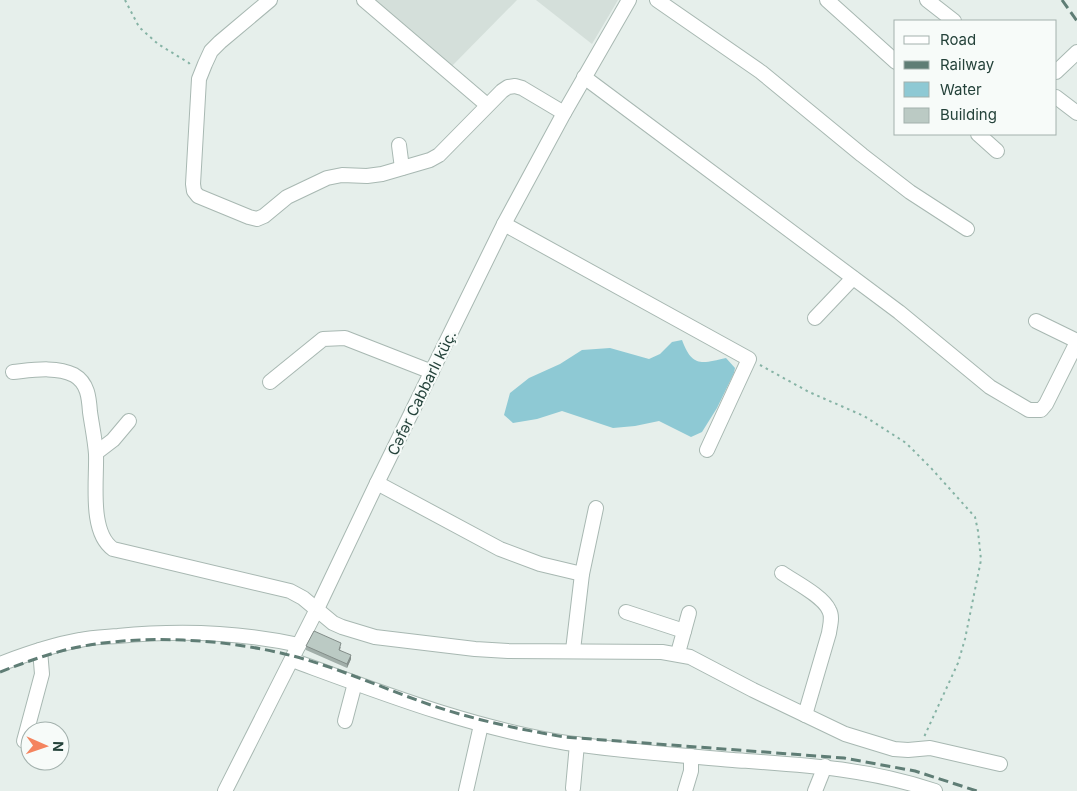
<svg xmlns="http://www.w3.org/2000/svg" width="1077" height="791" font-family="Inter,sans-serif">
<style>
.built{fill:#d4dfda}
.water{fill:#8ec9d4}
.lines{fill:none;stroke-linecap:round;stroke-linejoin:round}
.minor-casing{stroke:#a8b8b2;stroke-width:16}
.path{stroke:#86b3a5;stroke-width:2;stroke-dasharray:2.5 4;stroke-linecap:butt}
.minor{stroke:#fff;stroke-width:14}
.rail{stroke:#5f7d75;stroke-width:3;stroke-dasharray:10 5;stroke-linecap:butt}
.wall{fill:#a1aea9}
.shaded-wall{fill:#838d89}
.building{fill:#bbcac4;stroke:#838d89}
.labels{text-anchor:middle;stroke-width:4.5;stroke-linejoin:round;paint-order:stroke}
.street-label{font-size:15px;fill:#24423a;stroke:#f7fbf9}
</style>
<rect width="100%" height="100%" fill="#e6efeb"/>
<!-- built -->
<g class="built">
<path d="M375,0H517L451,67Z"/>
<path d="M536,0H618L592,44Z"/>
</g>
<!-- water -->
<path class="water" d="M682,340C692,367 701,364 726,358L735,368L734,373L717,408L702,432L691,437L659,421L635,426L613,428L562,411L537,419L513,423L504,415L510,393L529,378L560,364L582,350L610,348L649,359L660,354L672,342Z"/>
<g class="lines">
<!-- minor casing -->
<g class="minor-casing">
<g id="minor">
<path d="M270,0L220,42L211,51L205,64L199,79L193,184L194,191L198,196L249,217L257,219L264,216L287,197L327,178L342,175L367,176L382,174L430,160L439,155L502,91L508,87L515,86L522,88L564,113"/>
<path d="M364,0L487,105"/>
<path d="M657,0L761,72L862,155L910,192L967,229"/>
<path d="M827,0L896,62"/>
<path d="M927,0L954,21"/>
<path d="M1056,72L1077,52"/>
<path d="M584,77L899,312L990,387L1029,410H1041L1046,404L1077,342"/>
<path d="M1056,97L1077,113"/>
<path d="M978,134L997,151"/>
<path d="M399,145L402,168"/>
<path d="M504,224L749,359L707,450"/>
<path d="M815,318L853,278"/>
<path d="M1036,321L1077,341"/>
<path d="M13,372C33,370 56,366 74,375C88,383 89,398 90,412C92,426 95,440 96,454C97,481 89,532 113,549L290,591L303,598L333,623L342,627L375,637L475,649L508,651L662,652L690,657L753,690L845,734L894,749L908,750L930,748L1000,764"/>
<path d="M270,382L323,339L345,338L432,372"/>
<path d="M96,453L113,440L129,421"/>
<path d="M377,483L500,549L540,564L582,574"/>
<path d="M782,573C795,582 823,596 829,610C833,617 830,625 829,633L805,715"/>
<path d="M626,612L684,631"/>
<path d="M573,650L582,574L596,508"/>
<path d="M678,653L689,613"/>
<path d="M292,660C382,693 472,728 567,743C622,751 678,755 733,760C805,765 866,768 935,791"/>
<path d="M0,664C26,654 52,645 80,640C92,637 105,637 118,636C178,630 240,632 299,645"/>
<path d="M345,721L355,683"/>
<path d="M24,741L42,674L40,650"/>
<path d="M573,788L577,744"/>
<path d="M225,791L317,609L377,483L504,224L564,113L629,0"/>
<path d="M466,791L481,725"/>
<path d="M685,791L691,771V756"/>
<path d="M815,791L825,766"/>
</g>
</g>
<!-- path -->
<g class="path">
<path d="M125,0L139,27L158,44L189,63L191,67"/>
<path d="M760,365L809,392L864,416L906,443L931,468L975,517L978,531L981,560L965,639L958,663L924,737"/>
</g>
<!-- minor -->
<use href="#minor" class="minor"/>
<!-- rail -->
<g class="rail">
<path d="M1062,0L1077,21"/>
<path d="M0,672C21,664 42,656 65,650C134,633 224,638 293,656C346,670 395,694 446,710C485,722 524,730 564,737L844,758L915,771L977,791"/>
</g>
</g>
<!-- wall -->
<path class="wall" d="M306,646L341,647L340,650L351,659L347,668L306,650Z"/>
<!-- shaded-wall -->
<path class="shaded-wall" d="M351,655V659L347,668V664Z"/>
<!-- building -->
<path class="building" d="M314,631L341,643L339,650L351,655L347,664L306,646Z"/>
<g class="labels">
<!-- street labels -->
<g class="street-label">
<text transform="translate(422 393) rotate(-64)" y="5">Cəfər Cabbarlı küç.</text>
</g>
</g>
<!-- legend -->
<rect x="894" y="20" width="162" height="115" fill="#f7fbf9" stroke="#a3b1ad"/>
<rect x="904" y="36" width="25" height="8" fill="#ffffff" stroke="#a3b1ad"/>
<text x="940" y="45" font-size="15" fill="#24423a">Road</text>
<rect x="904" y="61" width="25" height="8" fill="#5f7d75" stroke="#a3b1ad"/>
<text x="940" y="70" font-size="15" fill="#24423a">Railway</text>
<rect x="904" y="82" width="25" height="15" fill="#8ec9d4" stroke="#a3b1ad"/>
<text x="940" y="95" font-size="15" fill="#24423a">Water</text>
<rect x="904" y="108" width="25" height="15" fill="#bbcac4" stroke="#a3b1ad"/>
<text x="940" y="120" font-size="15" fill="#24423a">Building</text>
<!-- north arrow -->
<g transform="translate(45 746) rotate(92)"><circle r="24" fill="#f7fbf9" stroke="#a3b1ad"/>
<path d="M0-4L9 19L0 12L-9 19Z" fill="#f4845f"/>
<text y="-8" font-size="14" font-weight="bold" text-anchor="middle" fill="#24423a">N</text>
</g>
</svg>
